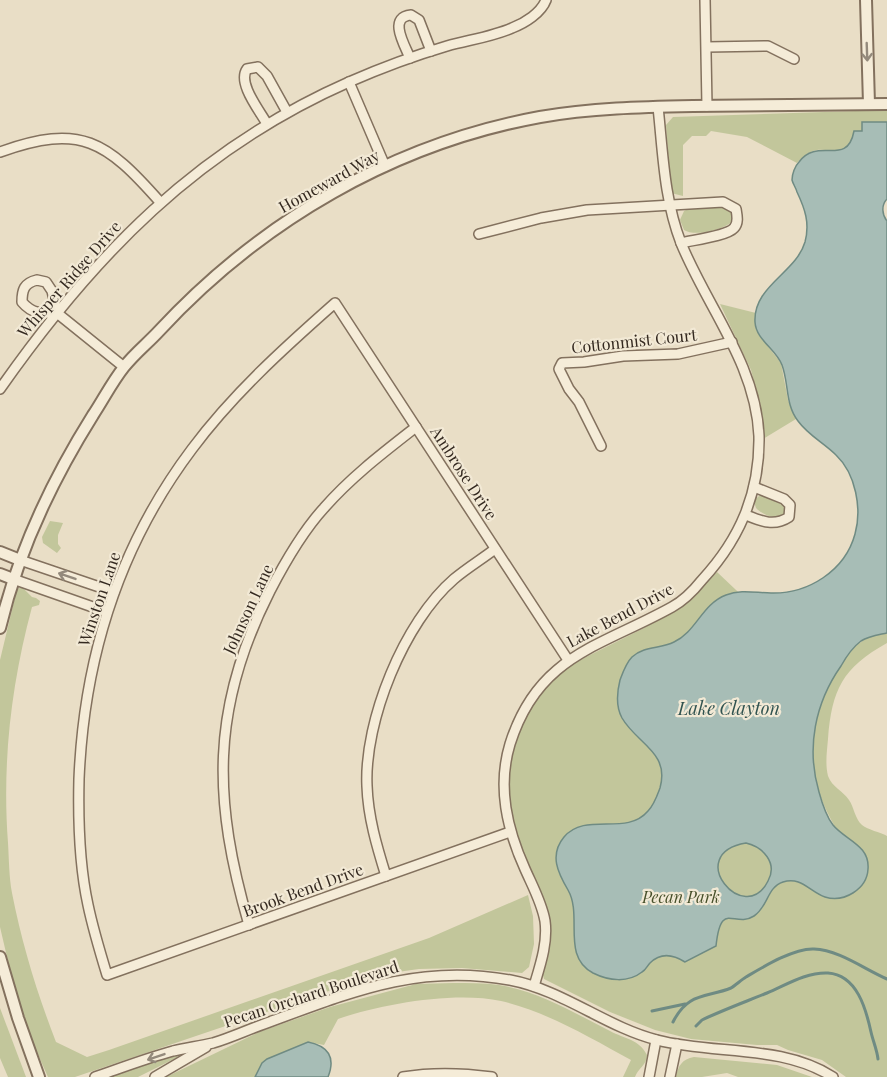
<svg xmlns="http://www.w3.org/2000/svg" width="887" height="1077" font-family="'Playfair Display',serif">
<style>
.green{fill:#c2c69b}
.water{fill:#a7bdb6;stroke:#6f8b83;stroke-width:1.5;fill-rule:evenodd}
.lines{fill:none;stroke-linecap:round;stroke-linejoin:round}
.stream{stroke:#6f8b83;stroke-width:3}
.minor-casing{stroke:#83715e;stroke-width:12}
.tertiary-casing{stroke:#83715e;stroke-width:14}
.minor{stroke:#f5ecd8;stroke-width:9}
.tertiary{stroke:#f5ecd8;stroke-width:10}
.oneway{stroke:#948a7c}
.labels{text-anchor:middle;stroke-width:4.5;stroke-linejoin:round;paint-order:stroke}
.street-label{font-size:16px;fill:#342920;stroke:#f2e9d5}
.park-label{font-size:16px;font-style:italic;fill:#464f29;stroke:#f2e9d5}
.water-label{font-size:18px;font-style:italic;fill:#315350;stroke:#f2e9d5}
</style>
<rect width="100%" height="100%" fill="#e9dec6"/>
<!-- green -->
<g class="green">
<path d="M887,110V122H862V131C857,136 852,145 846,148C829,157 818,139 797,163L747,137L711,131L706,136H692L683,145V196L671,193L666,125L673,117Z"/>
<path d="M722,207L728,208L733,214L732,222C722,230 695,237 684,230L680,220L684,211L690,208Z"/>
<path d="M720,304L756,313L755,322L759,335L781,363L788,400L796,419L763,439L760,403L751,370Z"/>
<path d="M763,494L779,499L784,505V515C775,520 763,515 756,508C753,501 756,497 763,494Z"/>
<path d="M50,521L63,523L58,535V544L61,548L57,553L43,543L42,537Z"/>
<path d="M717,572L754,607L761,787L834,825C824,807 816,789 814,768C809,730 821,694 842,663C848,655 853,647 861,642C868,636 878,635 887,633V643C842,668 832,690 828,739C827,751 825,764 828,776C832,787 843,791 849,800C854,807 855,819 862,825C868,830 880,832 887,836V1077H846L822,1060L788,1050L777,1045H757L691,1039L655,1030L610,1012L544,979L542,972L549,931L508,810L511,753L525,715L545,688L570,665L644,628L690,599Z"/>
<path d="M22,587L32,597L36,598L40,601L39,605L32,607C11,685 2,763 8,843C9,859 9,877 12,893C22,944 37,993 56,1042L87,1057L109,1050L429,938L528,895L533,916L534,944L529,967L522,973L462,968L419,969L376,975L75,1077H48L36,1050L15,991L0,927V660L17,589Z"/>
<path d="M453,983C468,983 484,983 499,985C539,991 574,1013 610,1031C625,1039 639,1039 647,1055C647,1065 638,1068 635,1077H623L631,1060C589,1037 547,1012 501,1001C455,991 381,1004 338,1019L324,1045L308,1042L259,1069L255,1077H166L259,1032L330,1007L416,984Z"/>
<path d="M0,1008L26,1077H8L0,1058Z"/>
<path d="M176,1054L178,1057L138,1077H111Z"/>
<path d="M694,1057L777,1065L812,1077H738L727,1073L702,1077H676C678,1066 682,1059 694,1057Z"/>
</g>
<!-- water -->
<g class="water">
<path d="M862,122H887V199C881,205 882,215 887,221V633C878,635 869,636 861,641C853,647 846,657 841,666C815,703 806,748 819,792C822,803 826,816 833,825C845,840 870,845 868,869C867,889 844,903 825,897C810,892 801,876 783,882C767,887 768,907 754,916C734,929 721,899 716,946L685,962C674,955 661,952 650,963C647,966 646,970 642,972C628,983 609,981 593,973C561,956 583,916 568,890C558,873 549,855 564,837C586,811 626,837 648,811C654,805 657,796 660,788C670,752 637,744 622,718C616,707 617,692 620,680C623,672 626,663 632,657C644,646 660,649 674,642C696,632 702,604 726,595C741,589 756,593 771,593C808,594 845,571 855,534C862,509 856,474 836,455C824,443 808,435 798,421C785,404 789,384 782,365C776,349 756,340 755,322C753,286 796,273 805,242C810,223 805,209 797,192C796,188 793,184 792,180C792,174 795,166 799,162C818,136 847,168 854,131H862ZM746,843C763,847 778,863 768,881C745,928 682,854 746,843Z"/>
<path d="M308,1042C328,1046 336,1057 328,1077H255L262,1063L267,1059Z"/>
</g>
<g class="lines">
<!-- stream -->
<g class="stream">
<path d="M652,1011L685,1004"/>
<path d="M673,1022C688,992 706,998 731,988C736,985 741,980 746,977C763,967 794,948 814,949C839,950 864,969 887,979"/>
<path d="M696,1026L702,1020C723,1010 745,1002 767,993C786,985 806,972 828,973C857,975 866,1009 871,1032C873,1041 877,1050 878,1059"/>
</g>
<!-- minor casing -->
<g class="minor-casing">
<g id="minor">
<path d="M705,0L707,106"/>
<path d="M707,47L768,46L794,59"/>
<path d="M410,58C404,44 388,17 411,15L419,20L431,51"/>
<path d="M349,82L385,166"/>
<path d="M267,124C260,111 237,83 247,69L258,67L267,76L287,112"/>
<path d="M0,152C81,123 106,141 160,202"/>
<path d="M479,234L541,218L587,210L723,202L736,209C737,215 739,223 734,228C727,236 693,240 681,243"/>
<path d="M37,280L46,282L52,291L57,313C43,314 32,314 22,302C22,290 24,283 37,280Z"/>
<path d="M57,313L124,367"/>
<path d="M0,389C94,255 197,149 349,82C381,68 413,56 447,46C468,40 492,37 512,28C525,23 541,13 546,0"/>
<path d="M601,446L579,402L569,389L559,369L562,363L584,362L623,356L678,354L732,342"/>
<path d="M746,515C761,521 774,527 789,517L790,505L784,499L754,487"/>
<path d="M20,560L114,592"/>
<path d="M13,579L107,612"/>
<path d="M510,832L107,975C100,952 93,929 88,905C79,864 78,821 79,779C84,658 119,546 192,449C233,394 284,348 335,303L568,660"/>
<path d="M386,876C377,847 368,817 367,786C364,721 404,622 454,579C467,568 482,559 495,549"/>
<path d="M249,925C213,801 210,709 270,591C285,562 302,532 324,508C351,477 384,452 416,427"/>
<path d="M534,986C540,966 548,943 545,921C542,903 532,885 525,869C507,829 497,787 510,744C538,655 600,647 672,607C683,601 694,590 702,580C740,539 760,493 759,436C756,364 707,307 681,243C664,199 663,153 658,107"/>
<path d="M95,1077C121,1068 147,1058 173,1051C186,1048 200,1046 213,1043C230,1038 247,1030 264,1024C349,993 417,963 510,980C563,990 606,1027 657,1040C715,1055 781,1044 833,1077"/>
<path d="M155,1077L206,1047"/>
<path d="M403,1077C433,1072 462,1073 492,1077"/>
<path d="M649,1077L656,1040"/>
<path d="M670,1077L677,1044"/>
</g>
</g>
<!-- tertiary casing -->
<g class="tertiary-casing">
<g id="tertiary">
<path d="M866,0L869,104"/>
<path d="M0,552L20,560"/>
<path d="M0,574L13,579"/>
<path d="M0,628C18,552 51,482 93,415C103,400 112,382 124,367C134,354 148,343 159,331C261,221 393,144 540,117C591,108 642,107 693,106C758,105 822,105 887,104"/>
<path d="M0,957L18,1018L39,1077"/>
</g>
</g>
<!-- minor -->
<use href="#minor" class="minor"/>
<!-- tertiary -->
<use href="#tertiary" class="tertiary"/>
</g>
<!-- one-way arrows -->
<defs><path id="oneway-shaft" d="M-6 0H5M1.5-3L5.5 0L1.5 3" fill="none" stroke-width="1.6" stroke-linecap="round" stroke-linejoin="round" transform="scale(1.5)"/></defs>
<g class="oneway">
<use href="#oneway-shaft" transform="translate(867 52) rotate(88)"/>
<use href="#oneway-shaft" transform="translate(67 576) rotate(-161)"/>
<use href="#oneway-shaft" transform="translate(156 1057) rotate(161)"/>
</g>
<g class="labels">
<!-- street labels -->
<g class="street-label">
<text transform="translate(329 181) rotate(-29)" y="6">Homeward Way</text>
<text transform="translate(69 279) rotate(-49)" y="6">Whisper Ridge Drive</text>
<text transform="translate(634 341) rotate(-6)" y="6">Cottonmist Court</text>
<text transform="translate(464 473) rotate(57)" y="6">Ambrose Drive</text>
<text transform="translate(99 599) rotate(-71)" y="6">Winston Lane</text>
<text transform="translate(248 609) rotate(-65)" y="6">Johnson Lane</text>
<text transform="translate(620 615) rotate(-28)" y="6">Lake Bend Drive</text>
<text transform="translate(303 890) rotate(-20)" y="6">Brook Bend Drive</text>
<text transform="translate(311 994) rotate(-18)" y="6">Pecan Orchard Boulevard</text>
</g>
<!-- park labels -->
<g class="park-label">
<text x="681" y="903">Pecan Park</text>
</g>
<!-- water labels -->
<g class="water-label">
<text x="729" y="715">Lake Clayton</text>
</g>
</g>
</svg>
